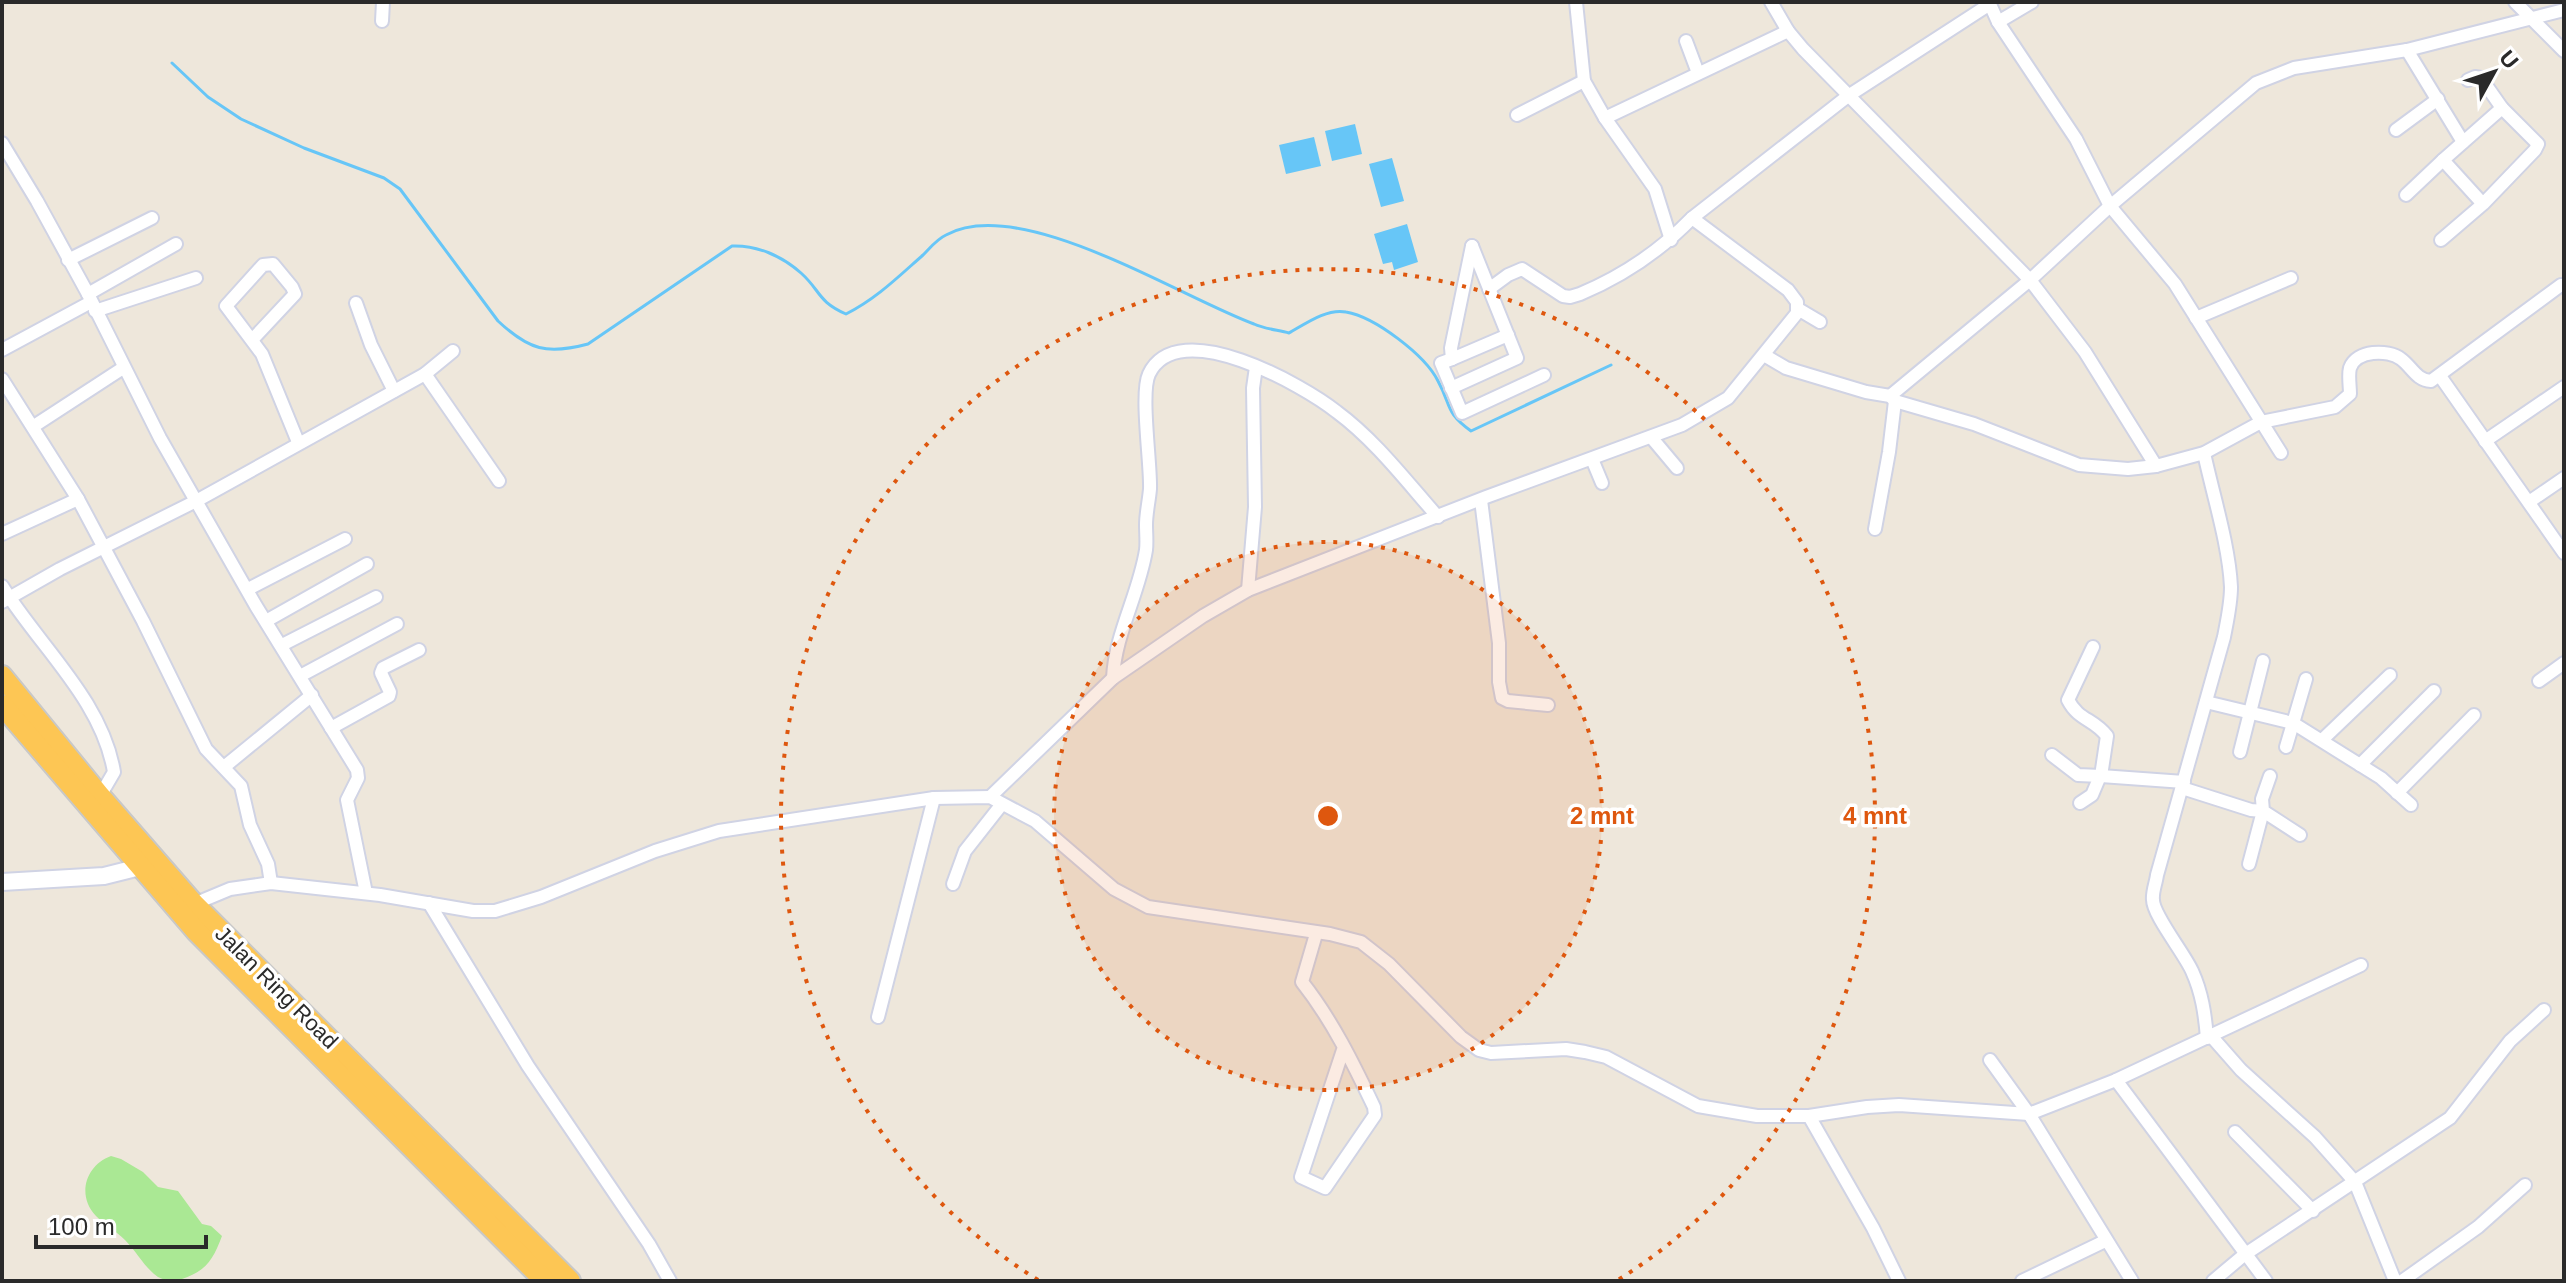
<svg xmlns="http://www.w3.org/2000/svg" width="2566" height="1283" font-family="Helvetica,sans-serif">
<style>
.green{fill:#aae894}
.water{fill:#67c6f7}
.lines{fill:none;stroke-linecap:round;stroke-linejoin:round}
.stream{stroke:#67c6f7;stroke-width:3}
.minor-casing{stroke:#d0d3e4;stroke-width:16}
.tertiary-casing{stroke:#d0d3e4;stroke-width:20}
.trunk-casing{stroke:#c8c8c8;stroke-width:24}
.minor{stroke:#fff;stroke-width:12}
.tertiary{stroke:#fff;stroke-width:16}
.trunk{stroke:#fdc654;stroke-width:20}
.ring{fill:none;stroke:#de570e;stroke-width:4;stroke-dasharray:4 8}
.labels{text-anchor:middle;stroke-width:7;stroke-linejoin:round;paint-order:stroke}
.street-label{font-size:22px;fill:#2a2a2a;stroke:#fff}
.centre{fill:#de570e;stroke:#fff;stroke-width:4}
.ring-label{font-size:24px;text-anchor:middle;font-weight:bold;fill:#de570e;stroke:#fff;stroke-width:7;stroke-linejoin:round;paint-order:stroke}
</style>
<rect width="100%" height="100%" fill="#eee7db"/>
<!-- green -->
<path class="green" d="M111,1156L121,1159L143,1172L158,1187L178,1191L202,1224L211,1226L222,1236C213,1260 206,1271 182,1279C174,1282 165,1281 158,1277C144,1267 137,1252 125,1240C116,1231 105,1225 96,1216C76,1195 86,1165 111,1156Z"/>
<!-- water -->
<g class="water">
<path d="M1355,124L1362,154L1332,161L1325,131Z"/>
<path d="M1314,137L1321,166L1286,174L1279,145Z"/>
<path d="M1392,158L1404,201L1381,207L1369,164Z"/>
<path d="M1407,224L1418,262L1394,270L1392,262L1383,264L1374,234Z"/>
</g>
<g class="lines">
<!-- stream -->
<path class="stream" d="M172,63L208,97L241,119L304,148L384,178L400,189L498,321C529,350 547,355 588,344L732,246C757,245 782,256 801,273C821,291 817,301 846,314C876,299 898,277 923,255C930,248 937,239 946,235C1020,194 1180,297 1254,324C1265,329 1278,330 1289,333C1305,324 1327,308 1346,312C1375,317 1425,355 1438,381C1452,407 1445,412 1471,431L1611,365"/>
<!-- minor casing -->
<g class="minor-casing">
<g id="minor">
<path d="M1576,2L1584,81L1605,118L1655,189L1671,240"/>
<path d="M1771,2L1788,31L1803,49L2030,280L2085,352L2156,466"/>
<path d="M1989,2L1998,22L2076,139L2110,206L2175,284L2281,453"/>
<path d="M2515,2L2564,51"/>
<path d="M382,21L383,2"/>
<path d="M1998,22L2032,2"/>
<path d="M1686,41L1698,73"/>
<path d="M2407,50L2463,142"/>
<path d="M2468,80L2475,77L2481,78L2502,108"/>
<path d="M1517,115L1584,81"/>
<path d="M1605,118L1788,31"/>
<path d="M2396,130L2438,99"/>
<path d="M2,143L37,201L88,294L160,438L256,606L357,770L358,778L347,800L366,893"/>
<path d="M2406,195L2443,160"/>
<path d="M2441,240L2483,204L2443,160L2502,108L2538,144L2535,150L2483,204"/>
<path d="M1472,246L1451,348L1452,359L1508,335"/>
<path d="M68,260L152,218"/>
<path d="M1489,289L1508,275L1522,269L1563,296L1570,297L1580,294C1623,276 1659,252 1692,218"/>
<path d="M88,294L176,244"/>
<path d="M356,303L371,345L394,391"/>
<path d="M1798,309L1820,322"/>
<path d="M95,311L196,278"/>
<path d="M2196,318L2291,278"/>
<path d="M252,340L295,294L292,287L273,264L263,265L226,306L262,354L298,442"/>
<path d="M2,350L91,302"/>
<path d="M1764,355L1786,368L1866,392L1890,396L1895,401L1974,424L2079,465L2128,469L2156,466L2204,453L2261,422L2335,407L2350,394C2350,386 2348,375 2350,368C2356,350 2388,349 2401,359C2412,367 2416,380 2431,381L2561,285"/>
<path d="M1452,359L1441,363L1462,413L1544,375"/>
<path d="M425,374L499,481"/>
<path d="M2440,376L2564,553"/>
<path d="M2,379L78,499L143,621L206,749L241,786L250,825L268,864L271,883"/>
<path d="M1451,388L1517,358L1472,246"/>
<path d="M1890,396L2030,280L2110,206L2256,83L2294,68L2407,50L2564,10"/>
<path d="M34,426L123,368"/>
<path d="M1651,437L1677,468"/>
<path d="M2485,441L2564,387"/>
<path d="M2204,453C2213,495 2229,545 2231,587C2231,604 2227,621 2224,637L2157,875C2156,883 2152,892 2153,900C2153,915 2184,953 2192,971C2202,993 2205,1014 2207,1038"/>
<path d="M1592,459L1602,483"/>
<path d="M1481,500L1499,643V682L1502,698L1508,701L1548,705"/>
<path d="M2529,502L2564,478"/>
<path d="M1875,529L1889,452L1895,401"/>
<path d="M2,534L78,499"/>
<path d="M2,586C39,646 102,700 114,772L100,796"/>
<path d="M248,589L345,539"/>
<path d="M1248,590L1255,507L1253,388L1256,367"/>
<path d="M2,602L60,569L198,500L425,374L453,351"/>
<path d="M266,621L367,564"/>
<path d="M282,645L376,597"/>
<path d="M2093,647L2068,700C2079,721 2093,718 2107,736L2101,776L2184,782"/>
<path d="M300,676L397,624"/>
<path d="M1113,678C1115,634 1139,594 1146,550C1147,542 1146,533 1146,525C1146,513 1149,501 1150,489C1151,464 1140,393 1149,374C1178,314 1303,385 1337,412C1376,441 1406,481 1438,517"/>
<path d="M2539,681L2564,663"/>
<path d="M2206,702L2293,723L2381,778L2411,805"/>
<path d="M331,728L389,696L390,692L381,673L383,668L419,650"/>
<path d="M2322,740L2390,675"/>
<path d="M2286,747L2306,679"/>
<path d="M2240,752L2263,661"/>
<path d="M2052,755L2078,775L2101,776"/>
<path d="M2360,765L2434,691"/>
<path d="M224,767L312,695"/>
<path d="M2270,776L2262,799L2263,811L2300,835"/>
<path d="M2182,788L2251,810L2263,811L2249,864"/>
<path d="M2397,793L2474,715"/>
<path d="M990,797L1113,678L1203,616L1248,590L1486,497L1682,425L1728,398L1797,313V302L1788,290L1692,218L1848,96L1990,4"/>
<path d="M2080,803L2092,795L2100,776"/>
<path d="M953,884L965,851L1002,804"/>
<path d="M429,903L528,1066L649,1244L670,1281"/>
<path d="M194,904L230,889L271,883L380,895L473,911H495L541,897L655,851L719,831L934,798L990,797L1035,821L1114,889L1148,907L1330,934L1361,942L1389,964L1461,1037L1479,1050L1491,1053L1566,1049L1585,1052L1606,1057L1698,1106L1757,1116H1809L1867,1107L1899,1105L2029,1114L2116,1080L2361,965"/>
<path d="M1316,934L1302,982C1332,1020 1353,1063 1374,1107L1375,1115L1325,1188L1301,1177L1344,1047"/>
<path d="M878,1017L934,798"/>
<path d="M2212,1037L2241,1070L2315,1137L2355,1182L2395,1281"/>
<path d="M1990,1060L2029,1114L2132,1281"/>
<path d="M2116,1080L2266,1281"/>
<path d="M1809,1116L1873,1228L1899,1281"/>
<path d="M2235,1132L2313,1211"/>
<path d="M2022,1281L2105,1241"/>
<path d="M2213,1281L2244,1255L2450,1118L2510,1041L2544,1010"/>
<path d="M2402,1281L2478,1227L2525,1185"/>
</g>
</g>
<!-- tertiary casing -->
<g class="tertiary-casing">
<path id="tertiary" d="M2,882L104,876L140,867"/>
</g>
<!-- trunk casing -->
<g class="trunk-casing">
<g id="trunk">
<path d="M2,676L100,796L194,904L570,1281"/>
<path d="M2,705L196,931L545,1281"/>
</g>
</g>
<!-- minor -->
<use href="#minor" class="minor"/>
<!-- tertiary -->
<use href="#tertiary" class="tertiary"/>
<!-- trunk -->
<use href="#trunk" class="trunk"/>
</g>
<!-- distance rings -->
<circle cx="1328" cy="816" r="274" fill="#de570e" fill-opacity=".12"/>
<g class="ring">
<circle cx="1328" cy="816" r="274"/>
<path d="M1038 1280A547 547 0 1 1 1618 1280"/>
</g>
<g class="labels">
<!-- street labels -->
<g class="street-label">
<text transform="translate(277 987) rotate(45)" y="8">Jalan Ring Road</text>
</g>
</g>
<circle cx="1328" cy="816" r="12" class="centre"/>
<g class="ring-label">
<text x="1602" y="824">2 mnt</text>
<text x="1875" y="824">4 mnt</text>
</g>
<!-- border -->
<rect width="2566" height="1283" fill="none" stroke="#2a2a2a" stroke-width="8"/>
<!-- north arrow -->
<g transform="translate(2494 72) rotate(50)" stroke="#ffffff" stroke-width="6" paint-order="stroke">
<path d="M0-6L14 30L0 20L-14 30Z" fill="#2a2a2a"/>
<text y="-12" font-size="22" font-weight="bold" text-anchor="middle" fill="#2a2a2a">U</text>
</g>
<!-- scale -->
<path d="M36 1235v12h170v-12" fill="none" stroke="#2a2a2a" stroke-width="4"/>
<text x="48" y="1235" font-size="24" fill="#2a2a2a" stroke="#ffffff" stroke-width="6" paint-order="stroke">100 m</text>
</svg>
